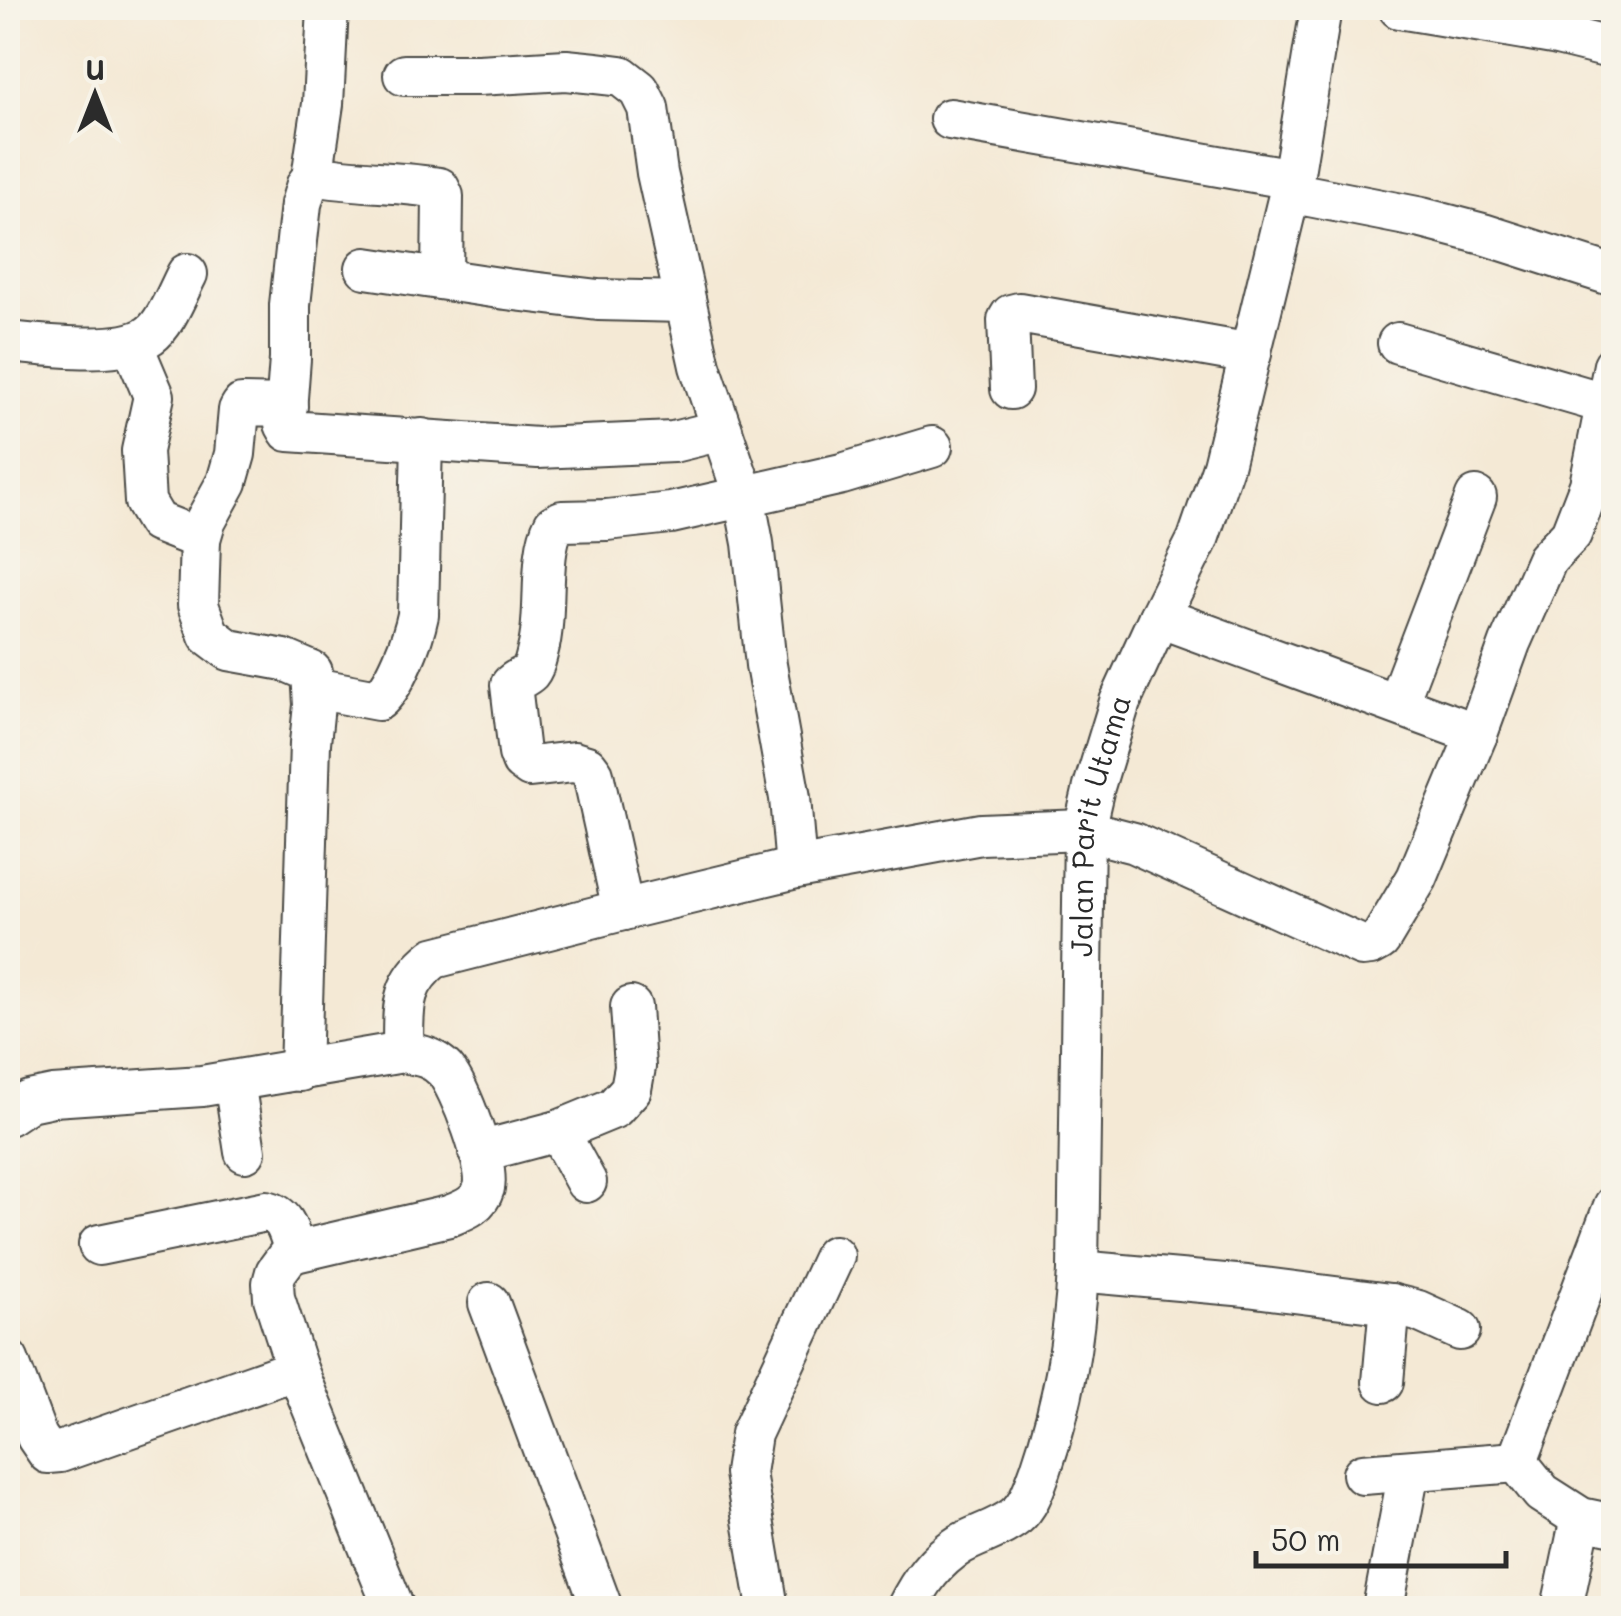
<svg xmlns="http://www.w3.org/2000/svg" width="1621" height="1616" font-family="Mali,sans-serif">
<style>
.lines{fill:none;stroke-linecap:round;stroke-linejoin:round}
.street-casing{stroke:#494844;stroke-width:44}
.street{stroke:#fff;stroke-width:40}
.labels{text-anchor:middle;stroke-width:10;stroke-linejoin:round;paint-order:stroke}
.street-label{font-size:30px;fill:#2b2b2b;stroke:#f7f3e8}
</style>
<rect width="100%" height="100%" fill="#f7f3e8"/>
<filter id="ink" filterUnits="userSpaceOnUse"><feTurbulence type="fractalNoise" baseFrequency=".01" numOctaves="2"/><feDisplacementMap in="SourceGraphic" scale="20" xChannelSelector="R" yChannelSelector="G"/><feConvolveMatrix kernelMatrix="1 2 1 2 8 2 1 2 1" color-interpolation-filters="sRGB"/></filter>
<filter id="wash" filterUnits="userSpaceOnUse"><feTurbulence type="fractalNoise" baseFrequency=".0048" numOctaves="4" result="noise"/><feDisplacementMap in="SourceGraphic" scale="40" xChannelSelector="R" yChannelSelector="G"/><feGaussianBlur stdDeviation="2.25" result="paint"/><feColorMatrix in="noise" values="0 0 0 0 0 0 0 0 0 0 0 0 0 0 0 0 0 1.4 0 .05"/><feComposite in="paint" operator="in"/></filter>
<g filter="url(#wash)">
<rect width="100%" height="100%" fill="#f4e9d5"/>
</g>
<g filter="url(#ink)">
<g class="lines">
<!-- street casing -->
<g class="street-casing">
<g id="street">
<path d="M328,8L323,104L313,171L315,175C356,183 398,181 439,188L443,196L442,279"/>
<path d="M1399,8L1553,34L1614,49"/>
<path d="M404,75H478L566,70L596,73L621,76L639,90L648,108L657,173L700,366L744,496L753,543L766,665L790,798L796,868"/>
<path d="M950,119L1293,179"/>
<path d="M315,175L307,184L301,204L290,305V359L285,424L289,431L538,448L673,442L722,430"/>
<path d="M1289,192L1422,218L1483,234L1614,276"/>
<path d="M366,268L506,289L598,300L685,302"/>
<path d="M8,342C43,345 122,356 150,335C166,324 178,291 187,274"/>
<path d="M1398,343L1614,406"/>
<path d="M132,344L154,396L142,451L145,502L157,522L200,539"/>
<path d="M1011,389L1008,320L1011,315L1019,313L1251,354"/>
<path d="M287,406L242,405L239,410L235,454L227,482L205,522L200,539L198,605L209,635L229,650L284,660L312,672L314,705L310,743L300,1071"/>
<path d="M1159,617L1477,734"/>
<path d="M314,688L378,700C396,685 413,639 418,615L422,439"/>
<path d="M1397,704L1476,497"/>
<path d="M623,910L593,774L587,766L574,762L530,767L522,761L519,753L511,685C516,679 524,678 530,672C535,666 536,657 538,650C548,613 538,555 554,525L562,521L607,520L671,513L842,474L932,447"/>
<path d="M403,1052C404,1011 398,986 434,958L623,910L796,868L981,834L1084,830L1134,843L1362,946L1371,945L1380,940L1417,878L1477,734L1510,643L1547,559L1571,534L1590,485L1614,365"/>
<path d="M234,1081L245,1152"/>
<path d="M8,1115L29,1101L53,1096L202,1086L403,1052C419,1055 433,1057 445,1070C460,1088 490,1166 484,1188C479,1205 464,1210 449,1216L295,1252L287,1257L276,1272L273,1283L274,1298L297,1369L394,1608"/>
<path d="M558,1131L586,1182"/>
<path d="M479,1152L558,1131L614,1108L631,1089L635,1067L631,1007"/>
<path d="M99,1245L266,1211C287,1215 289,1234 295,1252"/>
<path d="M1078,1271L1247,1286L1390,1304L1418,1311L1460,1330"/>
<path d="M489,1303L602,1608"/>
<path d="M8,1360L37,1437L48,1453L60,1452L297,1369"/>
<path d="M1383,1382L1390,1304"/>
<path d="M1517,1462L1614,1206"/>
<path d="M1517,1462L1542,1493L1581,1518L1614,1525"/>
<path d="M1363,1474L1517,1462"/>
<path d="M768,1608L745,1473L751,1434L834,1256"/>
<path id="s1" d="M907,1608C920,1582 935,1560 961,1544C979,1534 1000,1529 1016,1516C1030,1504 1035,1485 1041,1469C1064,1401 1074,1341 1078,1271L1084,830L1094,787L1120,702L1159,617L1198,539L1223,466L1293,179L1321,8"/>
<path d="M1383,1608L1409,1471"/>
<path d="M1562,1608L1581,1518"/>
</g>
</g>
<!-- street -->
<use href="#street" class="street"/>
</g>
</g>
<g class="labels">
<!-- street labels -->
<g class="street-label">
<text dy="10" stroke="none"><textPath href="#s1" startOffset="850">Jalan Parit Utama</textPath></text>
</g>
</g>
<!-- margin -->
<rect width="1621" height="1616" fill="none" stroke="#f7f3e8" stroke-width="40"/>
<!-- north arrow -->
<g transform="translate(95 95)" stroke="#f7f3e8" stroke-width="8" paint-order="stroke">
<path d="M0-8L18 38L0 25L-18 38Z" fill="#2b2b2b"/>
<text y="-15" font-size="28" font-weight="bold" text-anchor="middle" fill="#2b2b2b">U</text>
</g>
<!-- scale -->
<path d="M1256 1551v15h250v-15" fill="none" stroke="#2b2b2b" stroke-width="5"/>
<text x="1271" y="1551" font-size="30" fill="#2b2b2b" stroke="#f7f3e8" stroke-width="8" paint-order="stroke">50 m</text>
</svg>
